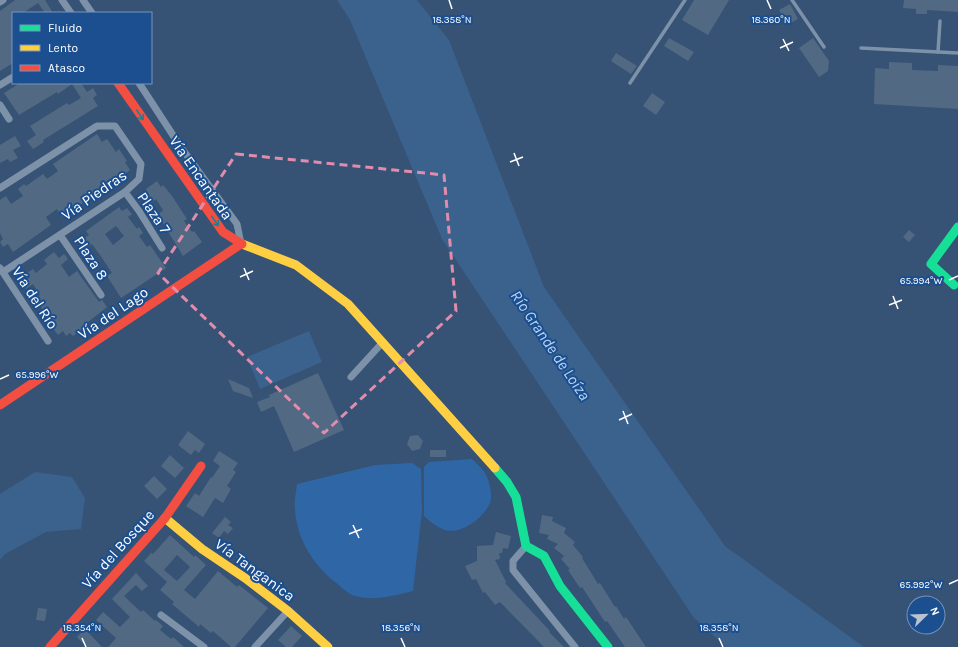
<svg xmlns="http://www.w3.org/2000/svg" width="958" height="647" font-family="Karla,sans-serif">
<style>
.green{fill:#2f66a5}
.water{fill:#3b618d}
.building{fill:#526984;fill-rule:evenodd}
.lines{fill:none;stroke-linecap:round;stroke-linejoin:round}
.lane{stroke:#7d92a8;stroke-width:3.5}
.street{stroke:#7d92a8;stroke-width:7}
.fast{stroke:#16e098;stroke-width:9}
.slow{stroke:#ffcf43;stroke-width:9}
.jam{stroke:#f24e42;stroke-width:9}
.oneway{stroke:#198292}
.marked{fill:none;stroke:#e08cad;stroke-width:3;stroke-dasharray:8 5;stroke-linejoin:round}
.ticks{fill:none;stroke:#fff;stroke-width:1.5}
.labels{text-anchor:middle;stroke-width:4;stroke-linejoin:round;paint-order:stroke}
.street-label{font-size:15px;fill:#fff;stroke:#1b4f8f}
.water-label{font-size:16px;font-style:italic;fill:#b5d3f5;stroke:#1b4f8f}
.ticks-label{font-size:10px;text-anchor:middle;fill:#fff;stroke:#1b4f8f;stroke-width:4;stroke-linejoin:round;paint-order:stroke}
</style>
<rect width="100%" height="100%" fill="#365274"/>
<!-- green -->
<g class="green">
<path d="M472,459C476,463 482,468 485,473C489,479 493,495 490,503C484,517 462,535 445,530C437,527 430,522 424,516V467L429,462Z"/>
<path d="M412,463L421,469L422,511L413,591C393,596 372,602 352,595C346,592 340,586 335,582C313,565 296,537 295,509C294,501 296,492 297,484L375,465Z"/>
</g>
<!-- water -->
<g class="water">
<path d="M337,0H417L449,40L544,287L725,546L864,647H726L694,618L442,239L350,20Z"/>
<path d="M309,331L322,362L260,389L247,357Z"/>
<path d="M35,472L72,477L85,498L81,529L46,532L5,554L0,560V494Z"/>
</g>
<!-- building -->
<g class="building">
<path d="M15,0H45L53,13H45L38,3L23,13H13V63L0,71V11Z"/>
<path d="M694,0H729L708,35L682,20Z"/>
<path d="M904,0H958V12L927,10V14H916V9L903,8Z"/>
<path d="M790,4L798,19L787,25L779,10Z"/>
<path d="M669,38L694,52L688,61L664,46Z"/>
<path d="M813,38L829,61L828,71L819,77L799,48Z"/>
<path d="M616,53L637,66L631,74L611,61Z"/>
<path d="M889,62L912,63V70L938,71V65L958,66V109L874,104L875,68L889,69Z"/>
<path d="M20,83H81L87,92L93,88L97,95L93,98L98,106L43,140L44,142L33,149L27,141L36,135L30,126L67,103L69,105L81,98L72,84L58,94L57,92L19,115L4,93Z"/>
<path d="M652,93L665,102L656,115L643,106Z"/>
<path d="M97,134L102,142L107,139L116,152L119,149L127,161L125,162L130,170L117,180L115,178L90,198L62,217L57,209L46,217L51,225L13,252L8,244L3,247L0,242L3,239L0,233V200L6,196L11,204L23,196L18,189L24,184L26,186L43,174L47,179L58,171L53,164Z"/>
<path d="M15,136L21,146L13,150L18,158L10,162L8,159L0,163V145Z"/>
<path d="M157,181L161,187L163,185L172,196L187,219L184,221L192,232L194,231L202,242L183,256L158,215L163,210L156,199L150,204L145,197L149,195L146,189Z"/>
<path d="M119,207L122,211L127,208L132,214L128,217L137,229L139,227L143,233L139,236L147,247L150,245L166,268L121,298L107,276L112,273L102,258L92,244L86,248L80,241L89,235L86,231ZM116,226L124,236L113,245L105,234Z"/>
<path d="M909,230L915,235L909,242L903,237Z"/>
<path d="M54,252L59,258L64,254L68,259L61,265L69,277L77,271L99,302L102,300L107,307L83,326L84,328L73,336L70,333L66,336L63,331L58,335L52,327L54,325L40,306L38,307L34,300L40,295L33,284L26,289L22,283L30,277L27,273L33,269L36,273L47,264L44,260Z"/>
<path d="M318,373L344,430L294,452L274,406L261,412L257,402L270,397L269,395Z"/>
<path d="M228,379L249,388L253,398L233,391Z"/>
<path d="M188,431L205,444L199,453L195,450L191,455L178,445Z"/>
<path d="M418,435L423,441L420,449L412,451L407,444L410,436Z"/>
<rect x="430" y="450" width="16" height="7"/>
<path d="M219,451L238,463L233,470L236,472L227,486L231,489L223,503L215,498L203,517L186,506L195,493L199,496L211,477L212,478L220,466L213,461Z"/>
<path d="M170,455L184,468L175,478L161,466Z"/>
<path d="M154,476L167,489L157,499L144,486Z"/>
<path d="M542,515L553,517L552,521L566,528L564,533L575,542L573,545L583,557L582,558L598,584L600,583L615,607L616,606L624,619L626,617L646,647H625L607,621L605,622L582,587L580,588L568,570L570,569L561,559L564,556L554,548L558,544L547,539L549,535L539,533Z"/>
<path d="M225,517L231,522L228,525L233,528L228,534L224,531L219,538L212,533Z"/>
<path d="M496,532L511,536L508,549L503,548L502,553H499L500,559L495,560L506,582L505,583L550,631L549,632L564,647H544L500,602L495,605L485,592L483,593L476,579L472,580L465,566L477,561V546L493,545Z"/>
<path d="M170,535L194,557L195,555L206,565L184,590L195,599L218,571L237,587L239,585L268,608L235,647H231L213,631L211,633L200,624L199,627L172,604L174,602L160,590L167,582L144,561L151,553L153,554ZM177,555L190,567L177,581L164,570Z"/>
<path d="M136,573L148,586L142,591L136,585L124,596L141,612L143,610L155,621L156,620L163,626L160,630L171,639L173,637L184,647H108L116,638L96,620L103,612L120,627L130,617L112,599Z"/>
<path d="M38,608L47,609L45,621L36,620Z"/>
<path d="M291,626L302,636L292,647H286L278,640Z"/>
<path d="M85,629L102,647H86L77,637Z"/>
</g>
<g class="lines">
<!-- lane -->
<g class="lane">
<path d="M792,0L824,47"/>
<path d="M861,48L958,53"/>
<path d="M938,52L940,21"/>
<path d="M630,83L685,0"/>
</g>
<!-- street -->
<g class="street">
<path d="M62,0L71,13"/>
<path d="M83,0L92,13"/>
<path d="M0,2L3,0"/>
<path d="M139,83L180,146L237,224L241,244"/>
<path d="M0,85L13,77"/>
<path d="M0,105L9,119"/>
<path d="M0,188L97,126H115L141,164L139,179L125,192L3,272"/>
<path d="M125,192L139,211L162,248"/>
<path d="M60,235L101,295"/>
<path d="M0,268L48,341"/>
<path d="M351,377L383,342"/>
<path d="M526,546L513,561V570L575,647"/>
<path d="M161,615L204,647"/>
<path d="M255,647L288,611"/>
</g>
<!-- fast -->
<g class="fast">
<path d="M954,285L931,264L958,227"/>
<path d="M495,468L507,482L516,497L526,546L544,556L560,586L608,647"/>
</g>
<!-- slow -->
<g class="slow">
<path d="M242,244L296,265L348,304L495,468"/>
<path d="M165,518L202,549L245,578L288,611L328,647"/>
</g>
<!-- jam -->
<g class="jam">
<path d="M118,83L223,232L242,244"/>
<path d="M0,405L241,244"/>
<path d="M50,647L165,518L201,466"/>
</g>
</g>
<!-- one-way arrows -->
<defs><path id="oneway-shaft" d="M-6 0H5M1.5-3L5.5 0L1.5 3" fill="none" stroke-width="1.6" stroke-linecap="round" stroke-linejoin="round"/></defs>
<g class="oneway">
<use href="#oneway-shaft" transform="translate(140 115) rotate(56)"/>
<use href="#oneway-shaft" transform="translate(215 221) rotate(55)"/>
</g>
<!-- marked area -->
<path class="marked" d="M236,154L444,175L456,311L324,433L158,273Z"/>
<!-- ticks -->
<path class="ticks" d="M449,0L452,9M767,0L771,9M783,39L789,51M780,48L793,42M514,153L519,166M510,162L523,157M244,268L249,280M240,277L253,271M949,280L958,276M893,296L898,309M889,305L902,300M0,379L9,375M623,411L628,424M619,420L632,414M353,525L359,538M349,534L362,529M949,584L958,580M82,638L86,647M401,638L405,647M719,638L723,647"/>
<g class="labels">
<!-- street labels -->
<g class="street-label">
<text transform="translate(201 178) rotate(55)" y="5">Vía Encantada</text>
<text transform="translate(94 195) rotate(-35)" y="5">Vía Piedras</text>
<text transform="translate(154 213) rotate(56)" y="5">Plaza 7</text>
<text transform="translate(91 258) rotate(57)" y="5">Plaza 8</text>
<text transform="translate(35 298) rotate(57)" y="5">Vía del Río</text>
<text transform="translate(113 313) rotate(-34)" y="5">Vía del Lago</text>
<text transform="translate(118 549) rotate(-48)" y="5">Vía del Bosque</text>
<text transform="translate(255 570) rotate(36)" y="5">Vía Tanganica</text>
</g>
<!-- water labels -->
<g class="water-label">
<text transform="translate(551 345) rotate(56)" y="6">Río Grande de Loíza</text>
</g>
</g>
<g class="ticks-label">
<text x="452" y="23">18.358°N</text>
<text x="771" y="23">18.360°N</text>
<text x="921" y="284">65.994°W</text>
<text x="37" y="378">65.996°W</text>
<text x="921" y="588">65.992°W</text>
<text x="82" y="631">18.354°N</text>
<text x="401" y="631">18.356°N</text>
<text x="719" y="631">18.358°N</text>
</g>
<!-- legend -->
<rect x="12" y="12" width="140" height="72" fill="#1b4f8f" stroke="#7695bc"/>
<rect x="20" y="25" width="20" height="6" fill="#16e098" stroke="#7695bc"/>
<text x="48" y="32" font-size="12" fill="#ffffff">Fluido</text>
<rect x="20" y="45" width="20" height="6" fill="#ffcf43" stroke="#7695bc"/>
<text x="48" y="52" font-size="12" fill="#ffffff">Lento</text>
<rect x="20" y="65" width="20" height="6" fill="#f24e42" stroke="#7695bc"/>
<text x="48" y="72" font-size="12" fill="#ffffff">Atasco</text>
<!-- north arrow -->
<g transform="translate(926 615) rotate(67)"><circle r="19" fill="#1b4f8f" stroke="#7695bc"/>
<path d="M0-3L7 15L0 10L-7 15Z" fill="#b9c2ce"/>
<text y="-6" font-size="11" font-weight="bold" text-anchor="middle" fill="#ffffff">N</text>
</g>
</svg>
